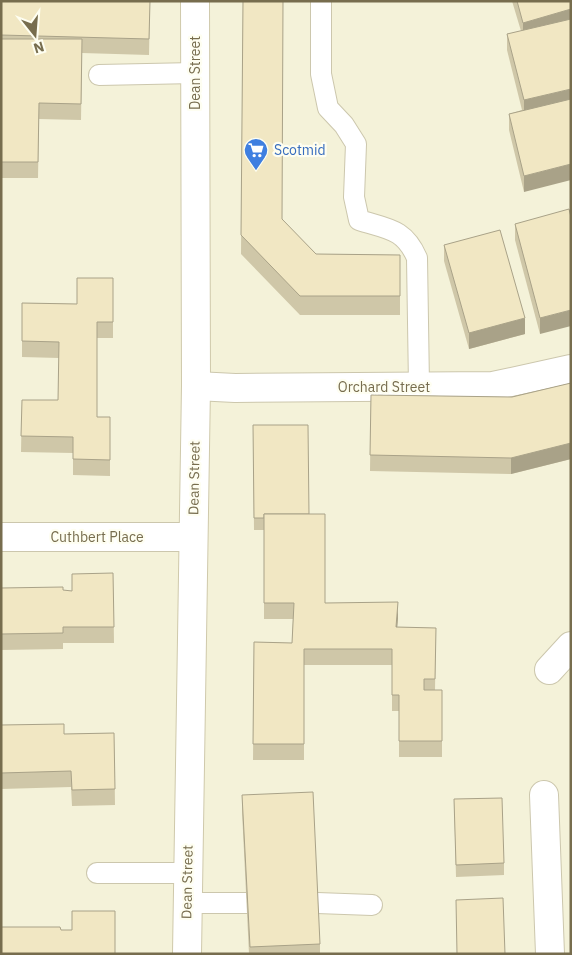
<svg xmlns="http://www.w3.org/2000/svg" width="572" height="955" font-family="'IBM Plex Sans',sans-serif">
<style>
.residential{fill:#f4f2d9}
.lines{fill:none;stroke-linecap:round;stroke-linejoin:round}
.service-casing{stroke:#ccc7ad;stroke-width:22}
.minor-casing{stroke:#ccc7ad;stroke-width:30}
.secondary-casing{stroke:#cfc9ab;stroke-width:30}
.service{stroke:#fff;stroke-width:20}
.minor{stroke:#fff;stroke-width:28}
.secondary{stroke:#fff;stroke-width:28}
.wall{fill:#cfc7a8}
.shaded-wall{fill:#a9a288}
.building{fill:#f1e7c3;stroke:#a9a288}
.labels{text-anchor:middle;stroke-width:4.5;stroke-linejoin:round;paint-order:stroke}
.street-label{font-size:14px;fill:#776d4e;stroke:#fefef1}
.shop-label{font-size:14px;fill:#366cbe;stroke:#fefef1;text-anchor:start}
</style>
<rect width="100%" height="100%" fill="#fcfcea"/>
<!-- residential -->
<rect class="residential" x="1" y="1" width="570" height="953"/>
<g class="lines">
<!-- service casing -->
<g class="service-casing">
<g id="service">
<path d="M321,1V74L328,108L344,125L356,144L354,197L359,220C387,229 404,228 417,258L419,386"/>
<path d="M99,75L195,73"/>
<path d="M97,873H187"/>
<path d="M187,903H247"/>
<path d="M317,903L372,905"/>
</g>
</g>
<!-- minor casing -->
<g class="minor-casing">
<g id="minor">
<path d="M196,386L235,388L493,386L571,369"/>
<path d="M1,537H192"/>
<path d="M549,670L571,646"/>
<path d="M544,795L550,954"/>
</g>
</g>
<!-- secondary casing -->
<g class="secondary-casing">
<path id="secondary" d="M187,954L196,386L195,1"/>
</g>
<!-- service -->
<use href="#service" class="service"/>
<!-- minor -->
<use href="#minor" class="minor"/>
<!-- secondary -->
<use href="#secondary" class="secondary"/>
</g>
<!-- wall -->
<g class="wall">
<path d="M1,1H150L149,55L82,53L81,120L39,119L38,178H1Z"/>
<path d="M243,1L282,220L316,254L400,255V315H300L241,254Z"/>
<path d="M512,1H571L524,192L509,130V114L522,110L507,50V34L521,31Z"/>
<path d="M571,217L540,334L515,240V224Z"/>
<path d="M444,245L525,334L469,349L444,261Z"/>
<path d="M113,278V338H97V417H110V476L73,475V453L21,452L22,400H58L59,358L22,357V303L77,304Z"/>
<path d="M571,383V459L511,474L370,471L371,395L512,397Z"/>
<path d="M253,425L309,514L325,603L398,618L397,627L436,628L435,690H442V757H399V711H392V665H304V760H253L254,642L292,643L293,619H264V530H254Z"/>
<path d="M113,573L114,643H63V649L1,650V588L72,591Z"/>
<path d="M1,725L64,734L114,733L115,805L72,806L71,787L1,789Z"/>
<path d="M242,795L320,944V954H249L242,811Z"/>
<path d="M454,799L504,863V875L456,877Z"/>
</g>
<!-- shaded-wall -->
<g class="shaded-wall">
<path d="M571,9V25L523,39V23Z"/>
<path d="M571,89V105L524,116V100Z"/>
<path d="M571,164V180L524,192V176Z"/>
<path d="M571,310V326L540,334V318Z"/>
<path d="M525,318V334L469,349V333Z"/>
<path d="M571,443V459L511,474V458Z"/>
<path d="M398,602V618L396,643V627Z"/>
</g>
<!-- building -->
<g class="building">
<path d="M1,1H150L149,39L1,35Z"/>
<path d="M243,1H283L282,219L316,254L400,255V296H300L241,235Z"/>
<path d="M517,1H571V9L523,23Z"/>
<path d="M571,19V89L524,100L507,34Z"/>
<path d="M1,39H82L81,104L39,103L38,162H1Z"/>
<path d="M571,99V164L524,176L509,114Z"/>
<path d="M569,209L571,217V310L540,318L515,224Z"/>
<path d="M500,230L525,318L469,333L444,245Z"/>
<path d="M77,278H113V322H97V417H110V460L73,459V437L21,436L22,400H58L59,342L22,341V303L77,304Z"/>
<path d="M571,383V443L511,458L370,455L371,395L512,397Z"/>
<path d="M253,425H308L309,514H264V518H254Z"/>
<path d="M264,514H325V603L398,602L396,627L436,628L435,679H424V690H442V741H399V695H392V649H304V744H253L254,642L292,643L294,603H264Z"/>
<path d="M113,573L114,627H63V633L1,634V588L63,587V590L72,591V574Z"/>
<path d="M64,724V734L114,733L115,789L72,790L71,771L1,773V725Z"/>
<path d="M313,792L320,944L250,947L242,795Z"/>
<path d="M502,798L504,863L456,865L454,799Z"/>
<path d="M503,898L505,954H457L456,900Z"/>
<path d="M72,911H115V954H1V927H60L61,930H72Z"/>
</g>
<!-- icons -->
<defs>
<g id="supermarket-pin" transform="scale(1.25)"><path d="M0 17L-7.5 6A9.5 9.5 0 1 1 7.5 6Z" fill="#3f7fe0" stroke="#fefef1"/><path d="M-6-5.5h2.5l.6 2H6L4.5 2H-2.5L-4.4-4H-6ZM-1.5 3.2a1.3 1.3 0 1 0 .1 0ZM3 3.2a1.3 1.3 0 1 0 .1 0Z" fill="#fff"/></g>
</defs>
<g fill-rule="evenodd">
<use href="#supermarket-pin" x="256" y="150"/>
</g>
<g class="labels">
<!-- street labels -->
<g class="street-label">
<text transform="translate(195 73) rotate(-90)" y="5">Dean Street</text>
<text x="384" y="392">Orchard Street</text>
<text transform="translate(194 478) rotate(-89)" y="5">Dean Street</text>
<text x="97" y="542">Cuthbert Place</text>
<text transform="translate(187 882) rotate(-89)" y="5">Dean Street</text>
</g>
<!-- shop labels -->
<g class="shop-label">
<text x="274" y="155">Scotmid</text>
</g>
</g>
<!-- border -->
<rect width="572" height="955" fill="none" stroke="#776d4e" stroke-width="5"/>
<!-- north arrow -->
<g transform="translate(35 35) rotate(163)" stroke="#fefef1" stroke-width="4" paint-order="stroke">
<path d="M0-4L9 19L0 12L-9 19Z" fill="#776d4e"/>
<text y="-8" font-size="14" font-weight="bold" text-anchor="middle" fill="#776d4e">N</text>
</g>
</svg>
